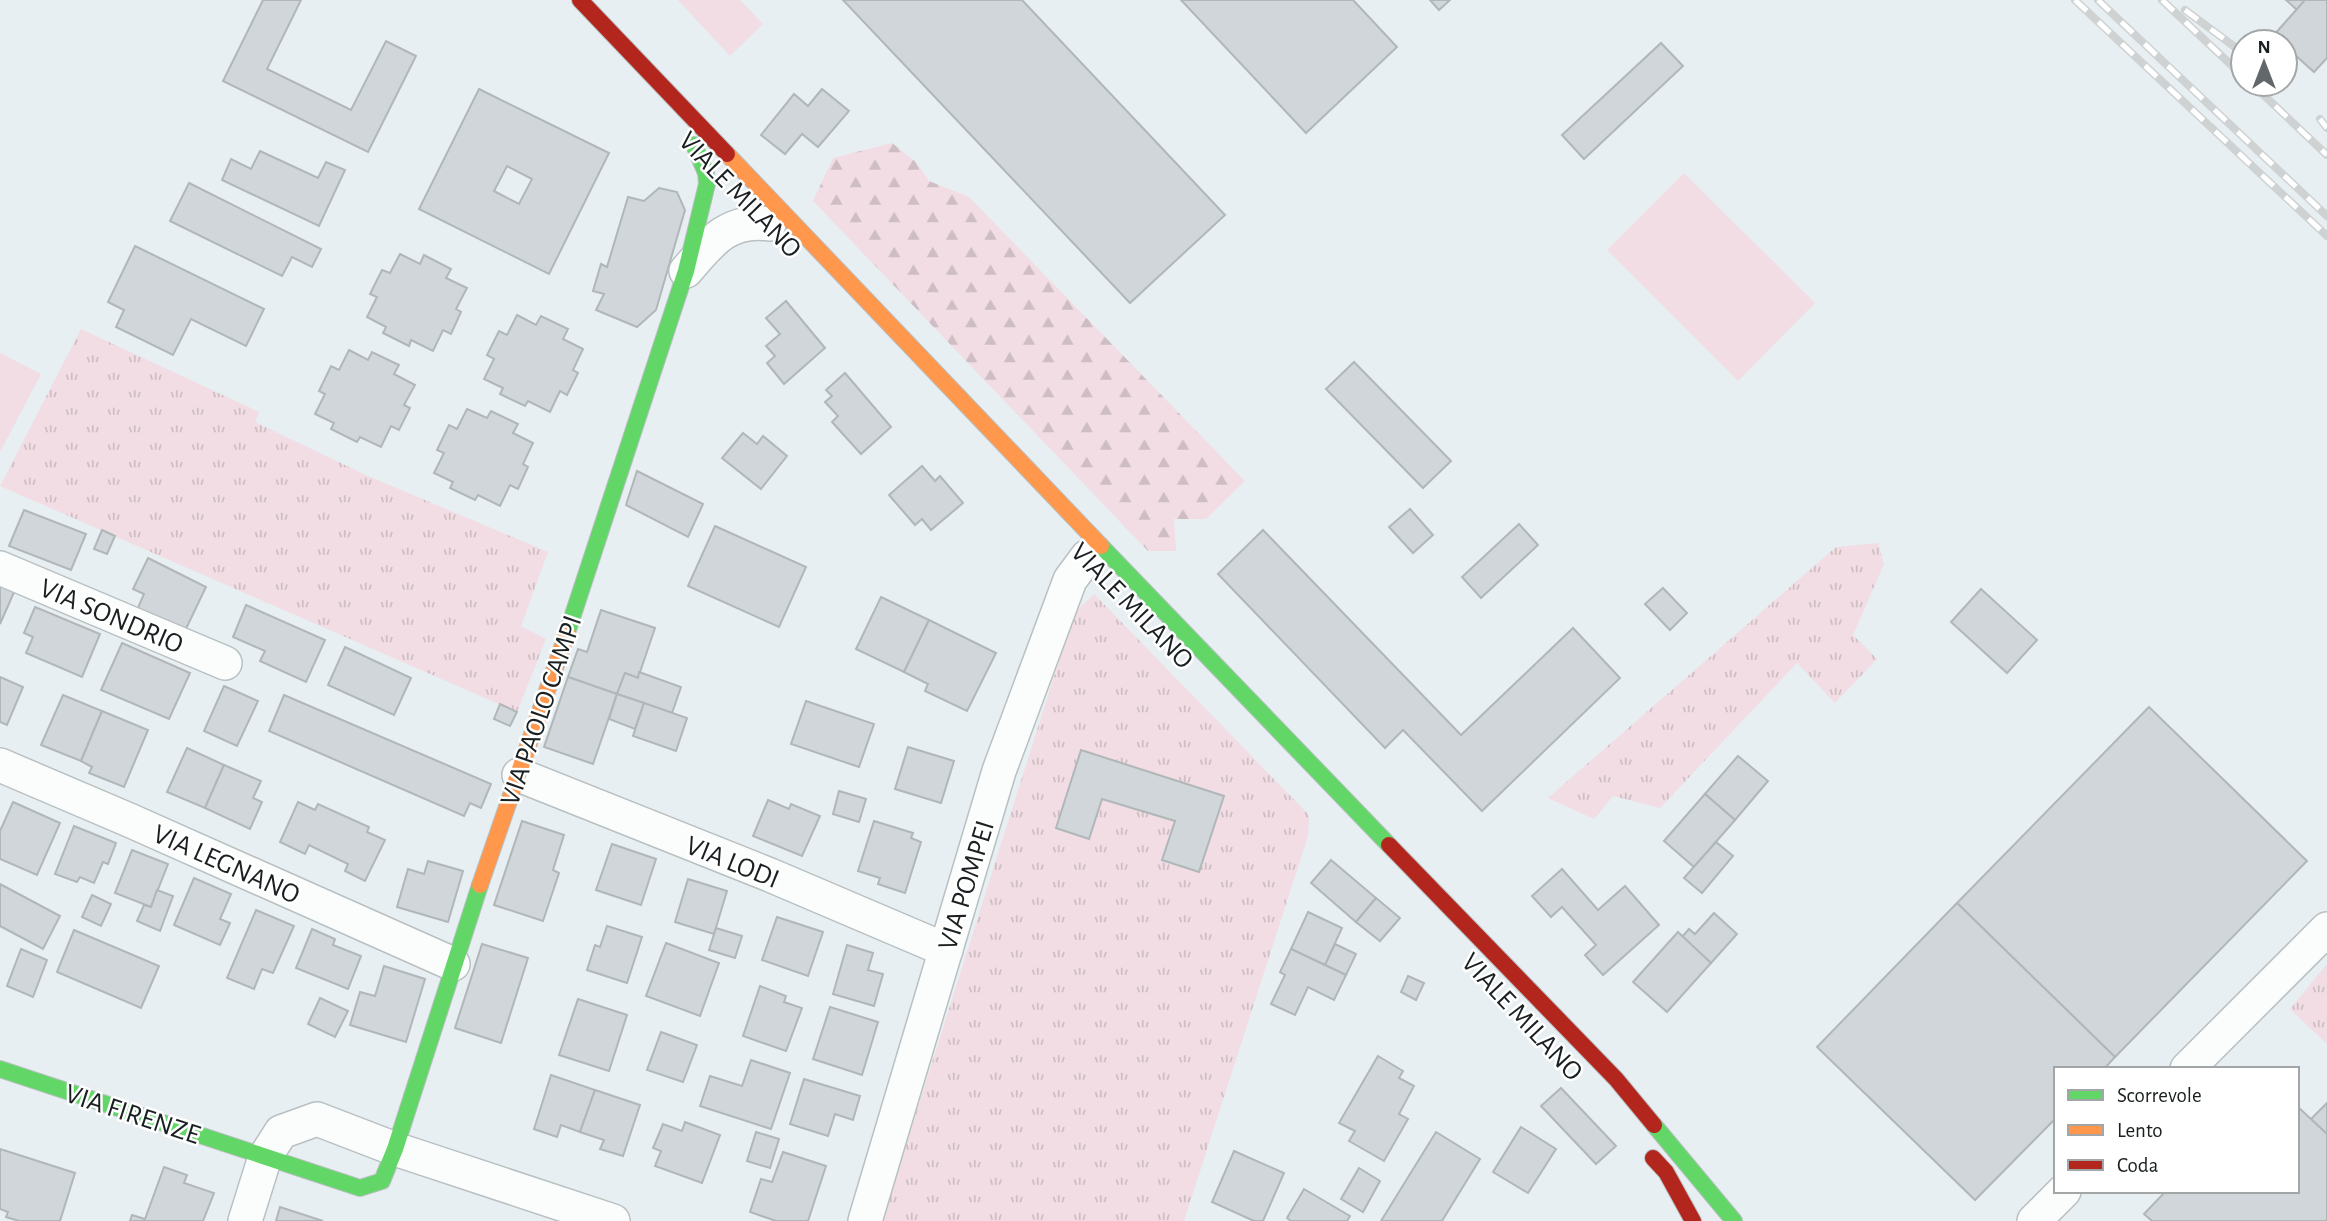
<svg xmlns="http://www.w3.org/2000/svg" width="2327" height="1221" font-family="'Alegreya Sans',sans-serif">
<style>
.grass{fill:url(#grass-tufts);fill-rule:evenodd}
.forest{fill:url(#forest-firs)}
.pitch{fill:#f1dde3}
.building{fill:#d0d6d9;stroke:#b1b7b9;stroke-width:2;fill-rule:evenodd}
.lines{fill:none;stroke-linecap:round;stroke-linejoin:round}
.street-casing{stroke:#b9c0c2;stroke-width:36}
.fast-casing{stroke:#b9c0c2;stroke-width:18}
.slow-casing{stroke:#b9c0c2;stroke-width:18}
.jam-casing{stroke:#b9c0c2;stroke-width:18}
.street{stroke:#fbfdfd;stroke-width:33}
.fast{stroke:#63d668;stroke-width:16}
.slow{stroke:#ff974d;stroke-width:16}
.jam{stroke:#b3261e;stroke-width:16}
.rail-casing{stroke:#cfd2d3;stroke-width:8}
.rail{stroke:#fff;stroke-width:5;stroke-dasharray:16;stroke-linecap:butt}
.labels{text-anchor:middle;stroke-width:5;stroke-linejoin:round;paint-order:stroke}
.street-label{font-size:28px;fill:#1a2021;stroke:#fff}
</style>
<defs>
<pattern id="grass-tufts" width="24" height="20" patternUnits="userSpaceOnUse" patternTransform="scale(1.75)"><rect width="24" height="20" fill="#f1dde3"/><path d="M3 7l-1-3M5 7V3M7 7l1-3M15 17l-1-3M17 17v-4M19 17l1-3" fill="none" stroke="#cebdc2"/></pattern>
<pattern id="forest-firs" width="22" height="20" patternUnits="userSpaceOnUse" patternTransform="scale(1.75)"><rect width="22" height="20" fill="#f1dde3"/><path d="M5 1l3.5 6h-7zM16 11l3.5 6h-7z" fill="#cebdc2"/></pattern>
</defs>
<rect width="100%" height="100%" fill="#e7eff2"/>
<!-- grass -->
<g class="grass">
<path d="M81,329L259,412L255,422L368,476L548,552L521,626L546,639L517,712L0,486Z"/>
<path d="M1878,543L1884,564L1853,635L1877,659L1835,703L1797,663L1660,808L1613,796L1594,819L1548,798L1836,547Z"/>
<path d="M1094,594L1309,815L1308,836L1184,1221H882L1074,613ZM1082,750L1224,796L1199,872L1162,860L1175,821L1102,799L1089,839L1056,828Z"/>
<path d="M2327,964V1044L2290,1009Z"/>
</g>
<!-- forest -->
<path class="forest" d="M892,143L916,162L929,181L969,197L1245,481L1206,519H1174L1176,551H1148L813,201L833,158Z"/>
<!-- pitch -->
<g class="pitch">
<path d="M678,0H740L763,24L730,56Z"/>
<path d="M1684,173L1815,303L1738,381L1607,250Z"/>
<path d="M0,353L41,374L0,452Z"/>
</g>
<!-- building -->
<g class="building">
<path d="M263,0H301L267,69L351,110L386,41L416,56L368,152L223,81Z"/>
<path d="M843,0H1022L1225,215L1130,303Z"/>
<path d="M1181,0H1353L1397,47L1306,133Z"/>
<path d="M1430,0H1450L1439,10Z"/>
<path d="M2286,0H2305L2297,10Z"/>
<path d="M2305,0H2327V58L2314,72L2285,46V42H2280L2273,36Z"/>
<path d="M1661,43L1683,66L1584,159L1562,135Z"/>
<path d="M479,89L609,153L549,274L419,209ZM507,166L532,179L519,204L494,191Z"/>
<path d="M822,89L849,111L818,147L802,134L785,154L761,135L794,94L808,106Z"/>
<path d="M260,151L318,178L326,162L345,170L319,226L222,180L231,159L251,169Z"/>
<path d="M189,183L321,249L312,267L292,257L282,276L170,221Z"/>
<path d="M659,188L677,192L685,210L656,310L637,327L596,310L604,294L593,291L601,264L607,267L628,197L644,201Z"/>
<path d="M135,246L264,309L246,346L191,319L173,355L116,327L124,310L108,302Z"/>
<path d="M400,254L420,264L424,255L451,269L446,278L467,288L456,309L461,312L451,334L443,330L433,351L411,340L409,346L383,333L386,327L367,317L377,297L370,294L382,270L390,273Z"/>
<path d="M786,301L825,348L784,384L767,363L775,356L766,346L780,334L766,318Z"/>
<path d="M517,315L536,325L541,316L568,329L563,339L583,349L573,370L578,373L567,395L560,391L550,412L528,401L525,406L500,394L503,388L484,379L494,359L487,355L499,331L507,335Z"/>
<path d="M349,350L368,360L372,352L399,365L394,374L415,385L404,405L410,408L399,430L391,426L381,447L360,437L357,442L331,429L334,423L315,414L325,394L319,391L331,366L339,370Z"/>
<path d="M1354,362L1451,461L1423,488L1326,389Z"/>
<path d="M845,373L891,427L861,454L832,422L838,416L825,402L832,396L826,390Z"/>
<path d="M467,409L487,418L491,411L518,424L513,433L533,443L523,464L528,467L518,489L510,485L500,506L478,495L475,500L450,488L453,482L434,473L444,453L437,450L449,425L457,429Z"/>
<path d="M743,433L757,444L763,436L787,456L761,489L722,458Z"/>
<path d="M922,466L935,481L940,476L963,503L931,530L922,519L915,525L889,495Z"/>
<path d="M637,471L703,504L688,537L626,505Z"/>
<path d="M1410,509L1433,535L1413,553L1389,527Z"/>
<path d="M24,510L86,534L71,570L9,546Z"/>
<path d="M1519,524L1538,545L1481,598L1462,577Z"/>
<path d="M715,526L806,567L779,627L688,586Z"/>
<path d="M102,530L115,536L107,554L94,549Z"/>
<path d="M1263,530L1461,735L1573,628L1620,678L1482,811L1403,730L1385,748L1218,574Z"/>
<path d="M148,558L206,587L184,633L137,610L144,594L133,589Z"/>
<path d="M0,584L15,590L0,624Z"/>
<path d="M1663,588L1687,613L1670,630L1645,604Z"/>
<path d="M1981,589L2037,640L2007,673L1951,622Z"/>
<path d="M881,597L929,620L904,672L856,649Z"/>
<path d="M246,605L325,640L306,682L260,661L265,651L233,637Z"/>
<path d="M35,607L100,634L82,677L26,653L33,637L24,633Z"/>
<path d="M601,610L655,628L638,678L625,673L617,694L568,677L578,649L587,652Z"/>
<path d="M929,620L996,653L967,711L925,691L928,684L904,672Z"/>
<path d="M122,643L190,673L169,719L101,690Z"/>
<path d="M345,647L411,678L394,715L328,685Z"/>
<path d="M639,672L681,687L672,713L617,694L625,673L638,678Z"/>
<path d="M0,677L23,687L7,725L0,722Z"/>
<path d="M568,677L617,694L593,764L544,747Z"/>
<path d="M224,686L258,701L237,746L204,731Z"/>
<path d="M617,694L644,703L635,729L609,719Z"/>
<path d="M63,695L102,711L81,761L41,745Z"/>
<path d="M284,695L491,784L481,808L470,803L464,816L269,731Z"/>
<path d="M806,701L874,724L859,767L791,744Z"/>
<path d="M644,703L687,718L676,751L633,736Z"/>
<path d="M500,704L517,712L510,726L494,719Z"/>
<path d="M2149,707L2307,861L2115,1057L1957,903Z"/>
<path d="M102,711L148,730L124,787L89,773L92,767L81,761Z"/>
<path d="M908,747L954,761L941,803L895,789Z"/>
<path d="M187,748L224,765L205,808L167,792Z"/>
<path d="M1081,750L1224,796L1199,872L1162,860L1175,821L1102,799L1089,839L1056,828Z"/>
<path d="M1738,756L1768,781L1735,820L1705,794Z"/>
<path d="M224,765L261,781L253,798L262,802L250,829L205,808Z"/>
<path d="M839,791L866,799L859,822L833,814Z"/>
<path d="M1705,794L1735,820L1694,867L1664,841Z"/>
<path d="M768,800L789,809L791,804L820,816L802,856L753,836Z"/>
<path d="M13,802L60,823L37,875L0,859V831Z"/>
<path d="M298,802L315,810L318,804L369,827L367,832L385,840L365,881L345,871L348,864L309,845L305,854L280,842Z"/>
<path d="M522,821L564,835L553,870L559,873L543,921L494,905Z"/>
<path d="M874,821L913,833L911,838L921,842L905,893L878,884L880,878L858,871Z"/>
<path d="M74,826L116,843L108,864L103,862L94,883L80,877L77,882L55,874Z"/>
<path d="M1716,842L1733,856L1702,893L1684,878Z"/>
<path d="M612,844L656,859L641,905L596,890Z"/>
<path d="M132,850L168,864L151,907L115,893Z"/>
<path d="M1331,860L1376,898L1356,922L1311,883Z"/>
<path d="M428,861L463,871L448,922L397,907L408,869L424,874Z"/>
<path d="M1562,869L1598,910L1625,886L1659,925L1603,975L1585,955L1596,945L1562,907L1551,917L1532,896Z"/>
<path d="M194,878L231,894L220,919L230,923L220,945L174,925Z"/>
<path d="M688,879L727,891L714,934L675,922Z"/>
<path d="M0,884L60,916L43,949L0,926Z"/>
<path d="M157,890L173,896L160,931L137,921L144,905L151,907Z"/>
<path d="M92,895L111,904L101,926L82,917Z"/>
<path d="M1376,898L1400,918L1380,941L1356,922Z"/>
<path d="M1957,903L2115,1057L2104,1069H2056V1118L1975,1200L1817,1047Z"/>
<path d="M256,910L294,926L273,973L262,969L254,989L227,978Z"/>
<path d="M1308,912L1342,928L1325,965L1291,949Z"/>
<path d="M1714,913L1737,934L1711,963L1682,937L1689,929L1695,934Z"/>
<path d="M777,917L823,932L808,976L762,960Z"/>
<path d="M607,926L642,937L627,983L587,970L595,945L600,947Z"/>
<path d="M716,928L742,936L735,958L709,950Z"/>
<path d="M312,929L335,939L333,945L361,956L348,989L296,968Z"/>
<path d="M74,930L159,966L141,1008L57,972Z"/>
<path d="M1678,932L1711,963L1667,1012L1633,982Z"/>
<path d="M666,943L719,963L700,1016L646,996Z"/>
<path d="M482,944L528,958L501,1043L455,1028Z"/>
<path d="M1335,944L1356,954L1346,975L1325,965Z"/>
<path d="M847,945L873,953L868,970L883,974L874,1006L833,994Z"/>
<path d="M21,949L47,960L33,997L7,986Z"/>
<path d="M1291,949L1346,975L1334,1000L1308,987L1295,1015L1271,1004L1285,975L1280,972Z"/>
<path d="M384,966L425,979L406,1042L350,1025L360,992L375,996Z"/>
<path d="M1408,976L1424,983L1416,1000L1401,992Z"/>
<path d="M760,986L786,996L784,1002L802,1008L786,1051L743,1036Z"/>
<path d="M320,998L348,1011L335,1037L308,1024Z"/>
<path d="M578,999L627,1015L609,1071L559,1055Z"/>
<path d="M830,1007L878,1022L862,1075L813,1059Z"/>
<path d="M661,1032L697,1045L683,1082L647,1070Z"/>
<path d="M1378,1056L1403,1071L1399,1078L1414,1086L1399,1114L1408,1119L1384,1161L1349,1141L1355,1131L1339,1123Z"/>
<path d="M751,1060L790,1073L771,1129L700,1106L710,1076L742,1086Z"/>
<path d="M551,1075L595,1090L580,1132L561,1125L557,1137L534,1129Z"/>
<path d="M804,1079L860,1096L853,1120L835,1114L828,1136L790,1124Z"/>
<path d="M1561,1088L1616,1146L1596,1164L1541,1106Z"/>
<path d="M595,1090L640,1105L623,1156L600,1149L604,1140L580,1132Z"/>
<path d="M2327,1103V1134L2311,1119Z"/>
<path d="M2297,1106L2327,1134V1221H2152L2144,1214L2166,1191H2297Z"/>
<path d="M685,1122L720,1135L702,1183L655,1166L661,1151L653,1148L663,1124L682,1131Z"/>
<path d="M1521,1127L1556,1149L1528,1193L1493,1172Z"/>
<path d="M756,1132L779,1139L770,1168L747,1161Z"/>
<path d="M1436,1132L1480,1159L1442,1221H1381Z"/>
<path d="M0,1149L75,1173L60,1221H19L6,1217L8,1212L0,1209Z"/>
<path d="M1234,1151L1284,1173L1263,1221H1254L1212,1202Z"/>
<path d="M783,1152L826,1166L808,1221H776L750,1212L761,1179L772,1182Z"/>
<path d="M164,1167L187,1175L184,1183L214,1193L203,1221H130L132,1215L145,1219Z"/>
<path d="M1359,1168L1380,1181L1363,1212L1341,1199Z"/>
<path d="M1304,1189L1350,1216L1347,1221H1291L1287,1218Z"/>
<path d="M280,1207L323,1221H276Z"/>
</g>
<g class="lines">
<!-- street casing -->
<g class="street-casing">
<g id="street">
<path d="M686,271C710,243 728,218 769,224"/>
<path d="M0,568L225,663"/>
<path d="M0,765L129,820L453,964"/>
<path d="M519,775L770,875L946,950"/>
<path d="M2187,1069L2327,929"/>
<path d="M245,1221L265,1157L281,1132L317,1119L395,1149L613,1221"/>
<path d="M865,1221L999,771L1070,580L1087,557"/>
<path d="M2034,1221L2064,1191"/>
</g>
</g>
<!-- fast casing -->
<g class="fast-casing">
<g id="fast">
<path d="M1101,546L1389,845"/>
<path d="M567,633L686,271L707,184L706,173L694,145"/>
<path d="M0,1069L360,1188L382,1181L395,1149L480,885"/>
<path d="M1654,1125L1734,1221"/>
</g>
</g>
<!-- slow casing -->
<g class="slow-casing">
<g id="slow">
<path d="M727,154L1101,546"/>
<path d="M480,885L567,633"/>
</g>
</g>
<!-- jam casing -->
<g class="jam-casing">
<g id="jam">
<path d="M580,0L727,154"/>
<path d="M1389,845L1616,1079L1654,1125"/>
<path d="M1653,1158L1666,1172L1693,1221"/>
</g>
</g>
<!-- street -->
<use href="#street" class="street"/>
<!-- fast -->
<use href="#fast" class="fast"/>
<!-- slow -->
<use href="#slow" class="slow"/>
<!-- jam -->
<use href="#jam" class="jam"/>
<!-- rail casing -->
<g class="rail-casing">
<g id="rail">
<path d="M2075,0L2327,236"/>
<path d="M2098,0L2327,216"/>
<path d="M2162,0L2243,76"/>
<path d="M2185,10L2243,53"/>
<path d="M2252,84L2327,155"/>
<path d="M2320,119L2327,128"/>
</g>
</g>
<!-- rail -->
<use href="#rail" class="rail"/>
</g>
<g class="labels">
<!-- street labels -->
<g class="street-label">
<text transform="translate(741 194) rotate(46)" y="10">VIALE MILANO</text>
<text transform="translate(1133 605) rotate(46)" y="10">VIALE MILANO</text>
<text transform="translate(112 615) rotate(23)" y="10">VIA SONDRIO</text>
<text transform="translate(540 710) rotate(-71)" y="10">VIA PAOLO CAMPI</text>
<text transform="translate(733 861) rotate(22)" y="10">VIA LODI</text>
<text transform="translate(227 863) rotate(24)" y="10">VIA LEGNANO</text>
<text transform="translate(965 885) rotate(-73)" y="10">VIA POMPEI</text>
<text transform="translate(1523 1016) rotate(47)" y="10">VIALE MILANO</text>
<text transform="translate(133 1113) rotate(18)" y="10">VIA FIRENZE</text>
</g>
</g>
<!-- legend -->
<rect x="2054" y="1067" width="245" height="126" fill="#ffffff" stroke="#a3a6a6" stroke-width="2"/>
<rect x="2068" y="1090" width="35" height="10" fill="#63d668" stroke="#a3a6a6" stroke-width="2"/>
<text x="2117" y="1102" font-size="21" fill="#1a2021">Scorrevole</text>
<rect x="2068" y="1125" width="35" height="10" fill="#ff974d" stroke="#a3a6a6" stroke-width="2"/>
<text x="2117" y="1137" font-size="21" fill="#1a2021">Lento</text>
<rect x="2068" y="1160" width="35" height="10" fill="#b3261e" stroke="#a3a6a6" stroke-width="2"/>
<text x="2117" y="1172" font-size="21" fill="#1a2021">Coda</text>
<!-- north arrow -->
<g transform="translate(2264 63)"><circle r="33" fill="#ffffff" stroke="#a3a6a6" stroke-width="2"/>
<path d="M0-5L12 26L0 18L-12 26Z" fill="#62686a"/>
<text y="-10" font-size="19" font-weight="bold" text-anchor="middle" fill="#1a2021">N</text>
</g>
</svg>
